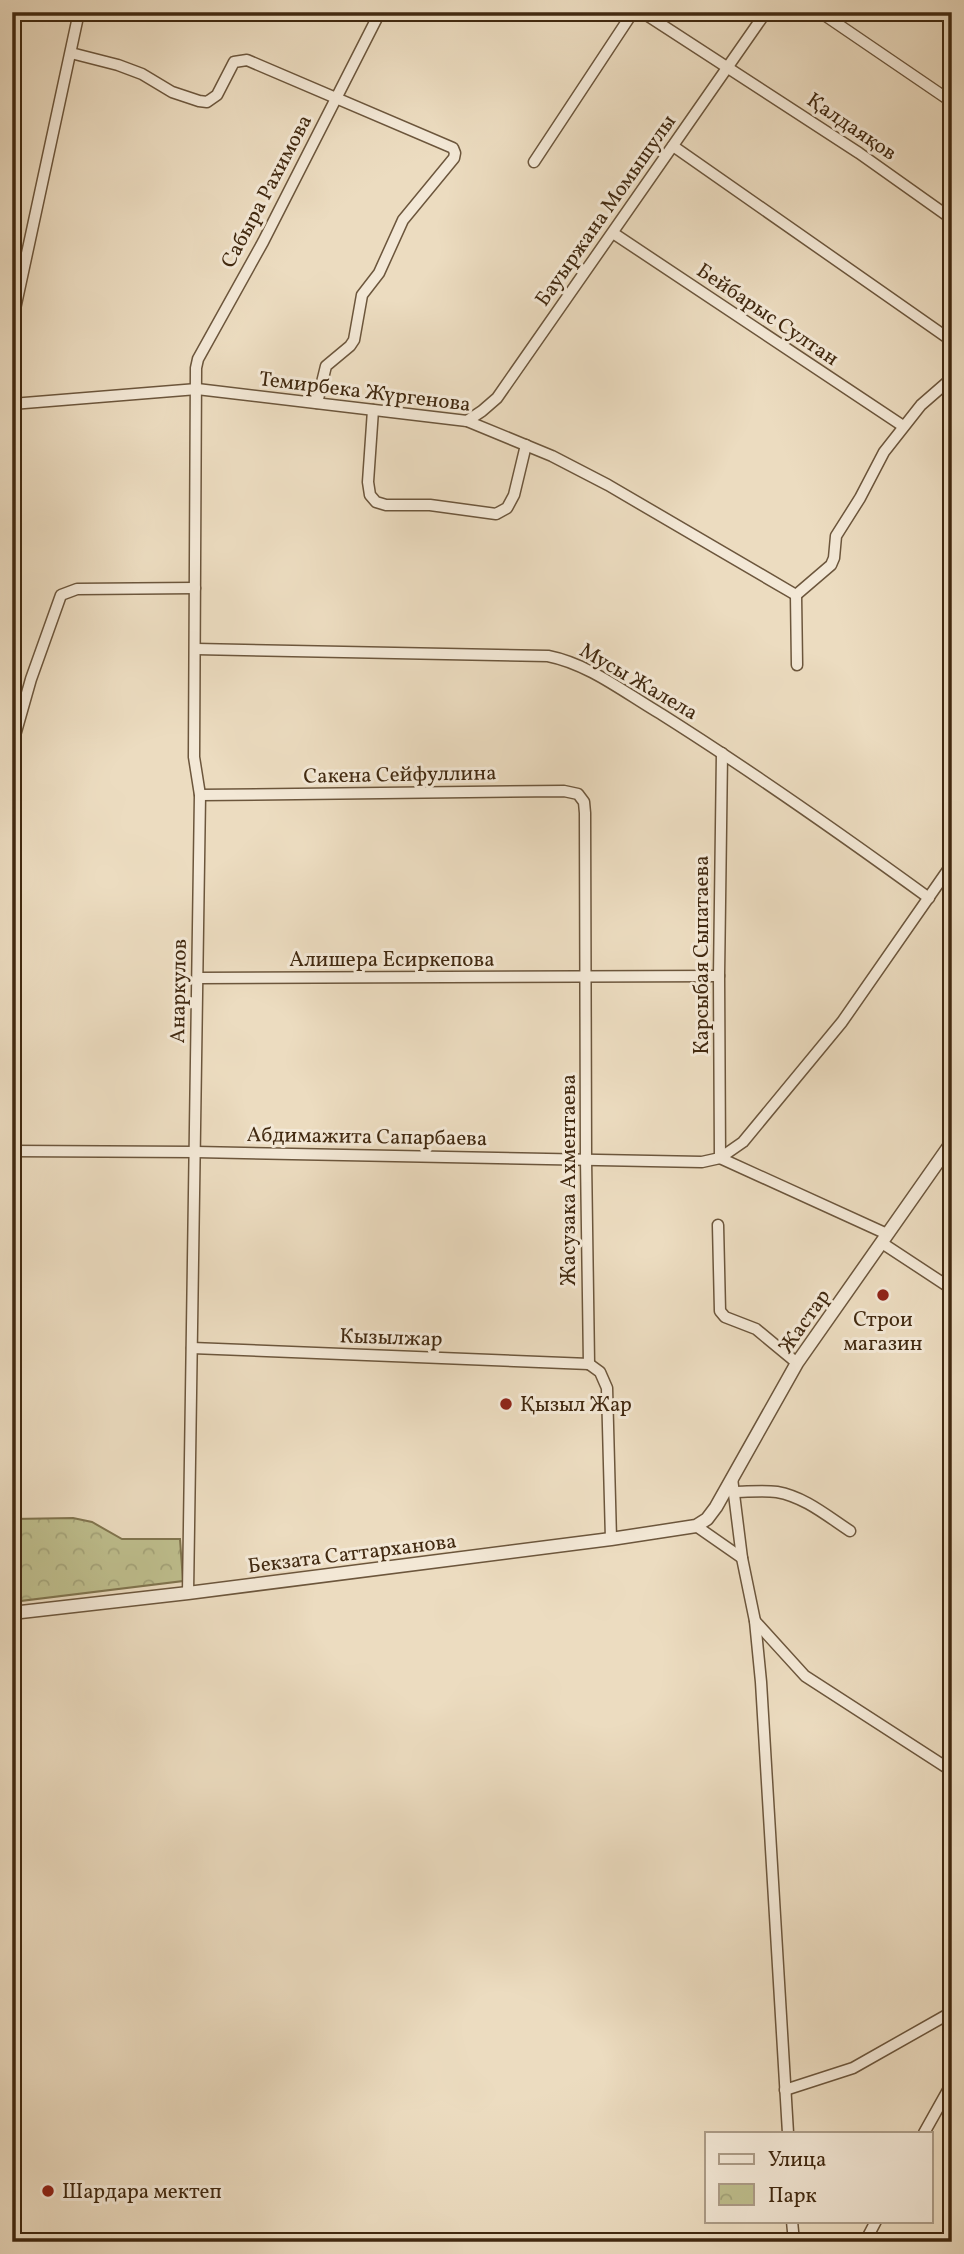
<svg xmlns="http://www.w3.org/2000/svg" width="964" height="2254" font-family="Vollkorn,serif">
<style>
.park{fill:url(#park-crowns);stroke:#80744e;stroke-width:2}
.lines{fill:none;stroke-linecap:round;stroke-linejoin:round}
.minor-casing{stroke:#6c563c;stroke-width:13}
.tertiary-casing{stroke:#6c563c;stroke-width:15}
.minor{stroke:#f3e8d6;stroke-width:10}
.tertiary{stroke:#f3e8d6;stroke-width:12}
.poi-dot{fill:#8f2418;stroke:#f3e8d6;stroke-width:2.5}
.labels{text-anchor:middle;stroke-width:6;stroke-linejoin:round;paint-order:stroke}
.street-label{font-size:21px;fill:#412910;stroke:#f3e8d6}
.poi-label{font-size:21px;fill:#412910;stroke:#f3e8d6;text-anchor:start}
</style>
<defs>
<pattern id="park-crowns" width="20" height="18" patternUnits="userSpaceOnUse" patternTransform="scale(1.75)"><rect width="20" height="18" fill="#bebe8d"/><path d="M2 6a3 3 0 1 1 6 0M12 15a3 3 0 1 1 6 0" fill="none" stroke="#a4a379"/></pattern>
</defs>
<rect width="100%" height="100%" fill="#ecdcc0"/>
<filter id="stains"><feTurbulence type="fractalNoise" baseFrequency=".00286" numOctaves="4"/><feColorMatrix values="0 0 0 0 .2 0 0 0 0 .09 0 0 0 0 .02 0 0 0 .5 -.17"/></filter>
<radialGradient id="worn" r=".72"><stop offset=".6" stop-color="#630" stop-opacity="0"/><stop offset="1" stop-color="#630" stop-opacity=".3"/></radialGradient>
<!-- park -->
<path class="park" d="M73,1518L92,1522L122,1539H180L183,1581L12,1602V1519Z"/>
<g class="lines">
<!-- minor casing -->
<g class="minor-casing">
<g id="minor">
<path d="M642,12L859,153L952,219"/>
<path d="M820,12L952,102"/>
<path d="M71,53L118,65L142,74L172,92L199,101L207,102L217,95L234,62L247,60L453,148L455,153L454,158L403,220L379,273L362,295L354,340L350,346L326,366L317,403"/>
<path d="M673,146L952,341"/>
<path d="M534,162L633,12"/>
<path d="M613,233L903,426"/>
<path d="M12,323L79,12"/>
<path d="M12,404L197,389L467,421L552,456L608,485L796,595"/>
<path d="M373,410L368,482L370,495L376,502L386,505H430L496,514L507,508L514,495L526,445"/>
<path d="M467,421L482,411L497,398L766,12"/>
<path d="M796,595L831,565L834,558L836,536L860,498L884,452L921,405L952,378"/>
<path d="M796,595L797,665"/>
<path d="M196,649L548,656C589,664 625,693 661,714C753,772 841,834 929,898"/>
<path d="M12,746L31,679L61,595L77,589L195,588"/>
<path d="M200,795L564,791L578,794L584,802L585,813L586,1159L589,1364"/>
<path d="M198,978L719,976"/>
<path d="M12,1151L196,1152L702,1162L720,1158L743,1142L842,1022L952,864"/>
<path d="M720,1158L719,976L722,753"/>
<path d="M720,1158L887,1234"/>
<path d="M718,1225L720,1311L725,1317L756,1329L797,1363"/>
<path d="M882,1243L952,1289"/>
<path d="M192,1348L589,1364"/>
<path d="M589,1364L600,1372L607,1388L611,1539"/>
<path d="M732,1478L742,1558L755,1621L761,1682L788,2133"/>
<path d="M733,1492C747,1492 763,1490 777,1492C805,1497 827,1516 850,1531"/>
<path d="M696,1526L742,1558"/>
<path d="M188,1593L200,795L194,757L196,368L198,359L263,242L380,12"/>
<path d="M755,1621L805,1676L952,1771"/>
<path d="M785,2090L853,2068L952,2012"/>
<path d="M924,2133L952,2083"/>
<path d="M792,2221L794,2242"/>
<path d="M865,2242L876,2221"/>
</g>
</g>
<!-- tertiary casing -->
<g class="tertiary-casing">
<path id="tertiary" d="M12,1613L188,1593L611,1539L696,1526L707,1519L716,1507L797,1363L952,1142"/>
</g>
<!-- minor -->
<use href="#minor" class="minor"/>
<!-- tertiary -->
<use href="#tertiary" class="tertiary"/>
</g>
<!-- markers -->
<g class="poi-dot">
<circle cx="883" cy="1295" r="7"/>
<circle cx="506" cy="1404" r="7"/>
<circle cx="48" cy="2191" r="7"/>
</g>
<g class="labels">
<!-- street labels -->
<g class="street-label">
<text transform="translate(852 126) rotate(34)" y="7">Қалдаяқов</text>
<text transform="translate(266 191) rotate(-62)" y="7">Сабыра Рахимова</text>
<text transform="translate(605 210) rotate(-55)" y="7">Бауыржана Момышулы</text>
<text transform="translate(768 314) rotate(34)" y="7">Бейбарыс Султан</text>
<text transform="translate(365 391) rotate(7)" y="7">Темирбека Жүргенова</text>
<text transform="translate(639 681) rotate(30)" y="7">Мусы Жалела</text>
<text transform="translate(400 774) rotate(-1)" y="7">Сакена Сейфуллина</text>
<text transform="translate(701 955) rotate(-90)" y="7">Карсыбая Сыпатаева</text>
<text x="392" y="966">Алишера Есиркепова</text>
<text transform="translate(178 991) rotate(-89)" y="7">Анаркулов</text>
<text transform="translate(367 1136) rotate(1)" y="7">Абдимажита Сапарбаева</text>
<text transform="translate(568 1180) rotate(-90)" y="7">Жасузака Ахментаева</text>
<text transform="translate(804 1321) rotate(-55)" y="7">Жастар</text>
<text transform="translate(391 1337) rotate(2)" y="7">Кызылжар</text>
<text transform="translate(352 1553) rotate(-7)" y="7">Бекзата Саттарханова</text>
</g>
<!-- poi labels -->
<g class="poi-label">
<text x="883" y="1326" text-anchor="middle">Строи<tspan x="883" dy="24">магазин</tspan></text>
<text x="520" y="1411">Қызыл Жар</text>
<text x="62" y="2198">Шардара мектеп</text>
</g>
</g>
<!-- margin -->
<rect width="964" height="2254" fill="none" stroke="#ecdcc0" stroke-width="42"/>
<rect x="14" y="14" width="936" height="2226" fill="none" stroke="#412910" stroke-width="3.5"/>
<rect x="21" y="21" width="922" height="2212" fill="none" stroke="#412910" stroke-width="2"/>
<!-- legend -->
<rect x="705" y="2132" width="228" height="91" fill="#f3e8d6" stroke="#ac9c87" stroke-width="2"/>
<rect x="719" y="2154" width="35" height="10" fill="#f3e8d6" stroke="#ac9c87" stroke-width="2"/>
<text x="768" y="2166" font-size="21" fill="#412910">Улица</text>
<rect x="719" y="2184" width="35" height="21" fill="url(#park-crowns)" stroke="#ac9c87" stroke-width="2"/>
<text x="768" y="2202" font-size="21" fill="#412910">Парк</text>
<rect width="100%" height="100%" filter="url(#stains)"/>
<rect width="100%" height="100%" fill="url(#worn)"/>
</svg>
